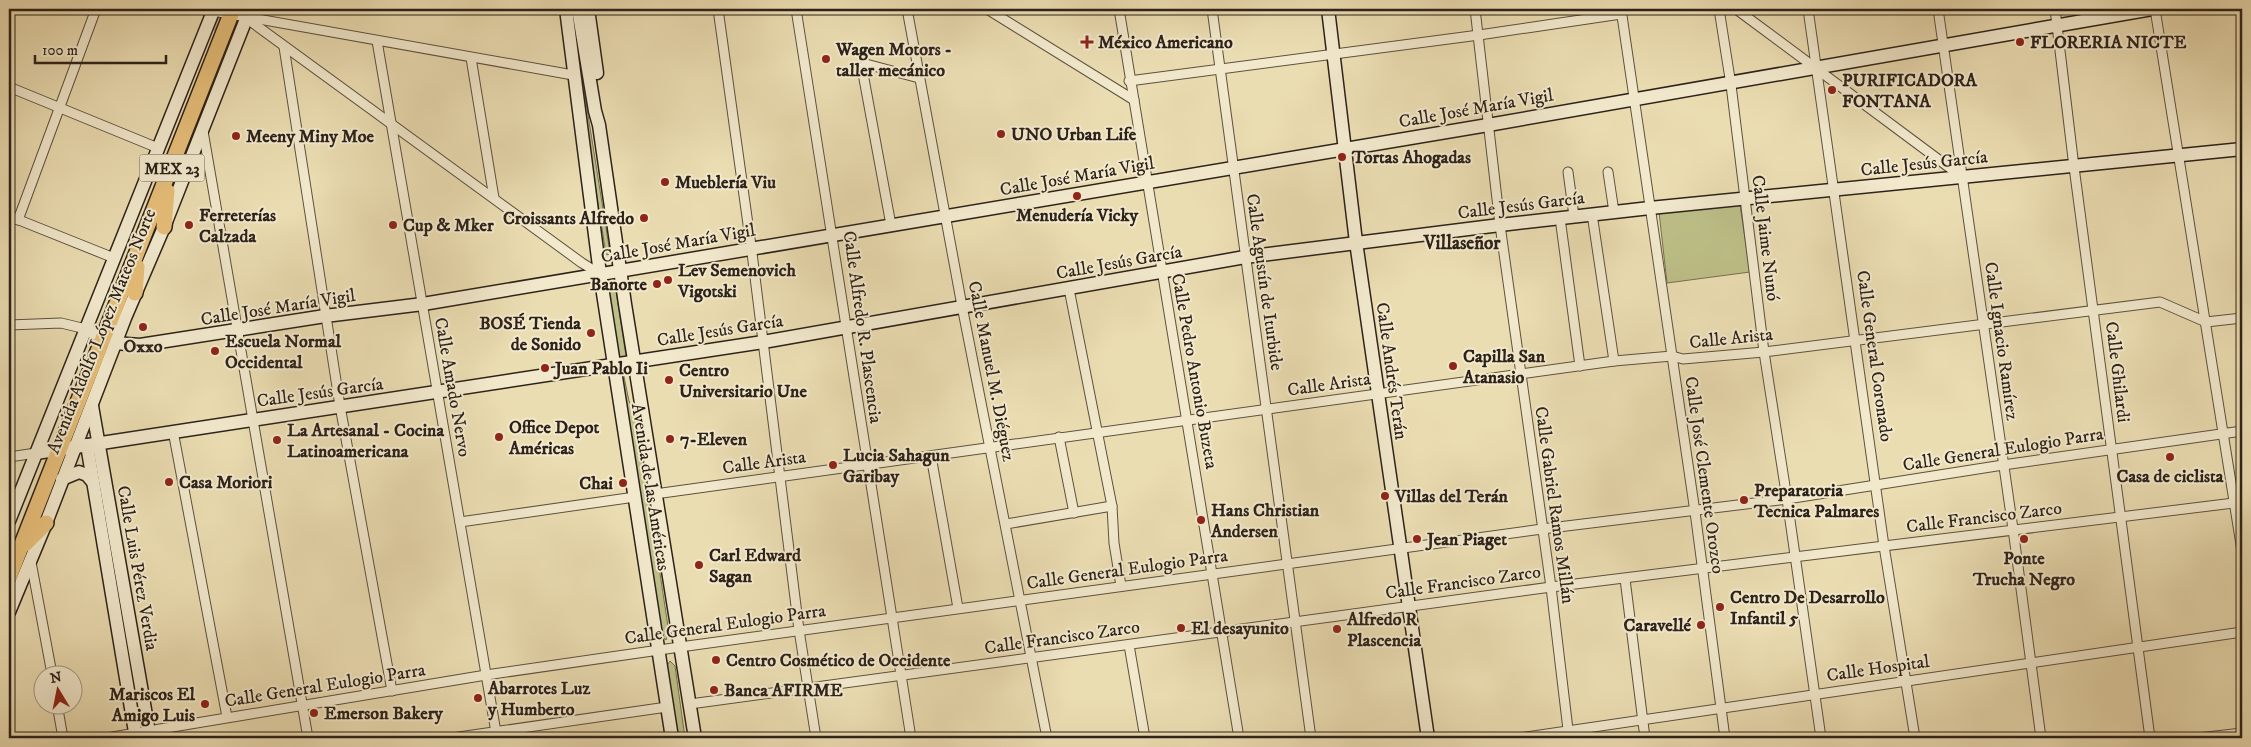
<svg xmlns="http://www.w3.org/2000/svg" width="2251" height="747" font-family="'IM FELL DW Pica',serif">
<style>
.green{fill:#bdbf88;stroke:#757051}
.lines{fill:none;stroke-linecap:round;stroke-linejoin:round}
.primary-tunnel{stroke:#c5b894;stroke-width:15;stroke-dasharray:15 8;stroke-linecap:butt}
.street-casing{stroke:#5c5140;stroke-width:11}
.secondary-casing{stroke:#2d221a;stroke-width:15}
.primary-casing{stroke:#2d221a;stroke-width:18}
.street{stroke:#f2e9cd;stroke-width:9}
.secondary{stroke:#f2e9cd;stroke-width:12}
.primary{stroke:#e6be79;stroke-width:15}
.poi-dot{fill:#8f2418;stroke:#f2e9cd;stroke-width:2}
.labels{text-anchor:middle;stroke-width:4;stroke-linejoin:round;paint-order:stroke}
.shield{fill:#f2e9cd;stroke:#685e50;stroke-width:1}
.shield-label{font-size:16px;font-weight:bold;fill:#2d221a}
.poi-label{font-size:18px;font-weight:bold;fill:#2d221a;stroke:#f2e9cd;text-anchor:start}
.street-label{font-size:18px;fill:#2d221a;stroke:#f2e9cd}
.neighbourhood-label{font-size:19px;font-weight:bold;fill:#2d221a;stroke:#f2e9cd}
</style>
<rect width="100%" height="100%" fill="#ebddb2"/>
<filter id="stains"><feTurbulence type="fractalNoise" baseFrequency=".004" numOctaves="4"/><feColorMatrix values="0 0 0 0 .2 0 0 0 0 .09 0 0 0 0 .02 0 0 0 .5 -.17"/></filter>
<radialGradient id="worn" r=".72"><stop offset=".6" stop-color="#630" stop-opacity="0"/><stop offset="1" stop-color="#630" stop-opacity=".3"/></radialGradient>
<!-- green -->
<g class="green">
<path d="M574,52H578L610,253L608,255L606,254Z"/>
<path d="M1740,205L1750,272L1667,283L1659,212Z"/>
<path d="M610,280L615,284L626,356L623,359L618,357L607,285Z"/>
<path d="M623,372L629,401L636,415L669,633L666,640L660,635L621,374Z"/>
<path d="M670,661L675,666L685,738H677L666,667Z"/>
</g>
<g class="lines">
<!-- primary-tunnel -->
<path class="primary-tunnel" d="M214,31L225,9"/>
<!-- street casing -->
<g class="street-casing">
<g id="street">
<path d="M202,9L573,75"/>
<path d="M718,9L752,253L799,630L816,738"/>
<path d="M796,9L911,738"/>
<path d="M907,9L962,306L1047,738"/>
<path d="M987,9L1134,100"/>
<path d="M1119,9L1239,738"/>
<path d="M1212,9L1311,738"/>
<path d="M1475,9L1500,225L1551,587L1569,738"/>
<path d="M1621,9L1695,512L1725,738"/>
<path d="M1719,9L1731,85L1764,352L1787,499L1821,738"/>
<path d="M1736,9L1962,177"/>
<path d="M1808,9L1884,546L1915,738"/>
<path d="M1938,9L2013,529L2041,738"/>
<path d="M2055,9L2074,167L2150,738"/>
<path d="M2155,9L2242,551"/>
<path d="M246,18L582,263L600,274"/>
<path d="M377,41L497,738"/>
<path d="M284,47L340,406L392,691"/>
<path d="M471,58L494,198"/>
<path d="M1129,81L1479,35L1621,14"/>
<path d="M9,87L158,148"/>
<path d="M203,131L308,738"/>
<path d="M1568,172L1574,216"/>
<path d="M1608,172L1614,212"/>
<path d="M1592,214L1614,361"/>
<path d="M9,216L114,258"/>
<path d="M1560,218L1580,366"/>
<path d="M18,220L96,9"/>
<path d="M891,225L862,68L866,64L919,78"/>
<path d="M1069,289L1112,506L1114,543L1121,586"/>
<path d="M9,325L61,323L86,329"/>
<path d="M173,431L227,717"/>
<path d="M1059,437L1074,513"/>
<path d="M931,456L958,608"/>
<path d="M9,457L36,453"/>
<path d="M655,494L1614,361L1672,356L1683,359L1764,352L2160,302L2206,322L2242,318"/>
<path d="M460,522L635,497"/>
<path d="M1006,524L1112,506"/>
<path d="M31,562L52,674"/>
<path d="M1625,579L1645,738"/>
<path d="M1129,645L1145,738"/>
<path d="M57,704L63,738"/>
<path d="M690,704L1551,587L2242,502"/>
<path d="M106,738L486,675L680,647L1542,529L1787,499L2003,465L2242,431"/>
<path d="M452,738L667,707"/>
<path d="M989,738H990"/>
<path d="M1519,738L2242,632"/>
<path d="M2198,738L2242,733"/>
</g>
</g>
<!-- secondary casing -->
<g class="secondary-casing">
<g id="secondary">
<path d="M566,9L600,274L672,738"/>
<path d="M578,9L595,111L599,125L625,304L695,738"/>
<path d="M588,9L597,73"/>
<path d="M1328,9L1356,242L1428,738"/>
<path d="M86,329L115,343L140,345L325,316L423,304L1488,125L2152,9"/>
<path d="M92,406L150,738"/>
<path d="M87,445L136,738"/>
<path d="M36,453L763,342L1245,257L1500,225L1650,208L2242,149"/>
<path d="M62,479L79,472L87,475L93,482"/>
<path d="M9,521L214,9"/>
<path d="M9,612L46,523L125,318L164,227L250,9"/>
</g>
</g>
<!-- primary casing -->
<g class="primary-casing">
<g id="primary">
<path d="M164,227L167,191"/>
<path d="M135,293L137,267"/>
<path d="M25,544L46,523"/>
<path d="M9,577L233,9"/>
</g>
</g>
<!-- street -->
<use href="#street" class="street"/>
<!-- secondary -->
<use href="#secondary" class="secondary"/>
<!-- primary -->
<use href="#primary" class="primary"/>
</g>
<!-- markers -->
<g class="poi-dot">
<path d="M1084.5 34.5h5v5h5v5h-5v5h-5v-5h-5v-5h5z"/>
<circle cx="2020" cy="42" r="5"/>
<circle cx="826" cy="59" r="5"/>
<circle cx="1832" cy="90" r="5"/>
<circle cx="1001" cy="134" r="5"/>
<circle cx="236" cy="136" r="5"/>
<circle cx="1342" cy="157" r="5"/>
<circle cx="665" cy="182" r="5"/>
<circle cx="1077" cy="196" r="5"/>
<circle cx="644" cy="218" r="5"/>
<circle cx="189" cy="225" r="5"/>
<circle cx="393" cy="225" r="5"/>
<circle cx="668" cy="280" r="5"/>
<circle cx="657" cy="284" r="5"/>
<circle cx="143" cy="327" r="5"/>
<circle cx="591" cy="333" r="5"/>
<circle cx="215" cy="351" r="5"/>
<circle cx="1453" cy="366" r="5"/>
<circle cx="545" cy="368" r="5"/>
<circle cx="669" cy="380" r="5"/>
<circle cx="499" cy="437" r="5"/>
<circle cx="670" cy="439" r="5"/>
<circle cx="277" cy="440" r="5"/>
<circle cx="2170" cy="457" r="5"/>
<circle cx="833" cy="465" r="5"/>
<circle cx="169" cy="482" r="5"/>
<circle cx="623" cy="483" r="5"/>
<circle cx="1385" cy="496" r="5"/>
<circle cx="1744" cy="500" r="5"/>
<circle cx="1201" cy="520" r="5"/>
<circle cx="1417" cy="539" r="5"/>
<circle cx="2024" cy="539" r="5"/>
<circle cx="699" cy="565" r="5"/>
<circle cx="1720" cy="607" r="5"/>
<circle cx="1701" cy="625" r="5"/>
<circle cx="1181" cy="628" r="5"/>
<circle cx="1337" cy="629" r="5"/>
<circle cx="716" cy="660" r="5"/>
<circle cx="714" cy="690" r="5"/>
<circle cx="478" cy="698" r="5"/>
<circle cx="205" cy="704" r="5"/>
<circle cx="314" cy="713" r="5"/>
</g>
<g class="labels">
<!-- shield labels -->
<rect class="shield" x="139.5" y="154.5" width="65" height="27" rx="4"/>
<g class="shield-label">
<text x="172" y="174">MEX 23</text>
</g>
<!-- poi labels -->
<g class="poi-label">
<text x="1098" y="48">México Americano</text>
<text x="2030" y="48">FLORERIA NICTE</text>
<text x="836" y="55">Wagen Motors -<tspan x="836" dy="21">taller mecánico</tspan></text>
<text x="1842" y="86">PURIFICADORA<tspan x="1842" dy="21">FONTANA</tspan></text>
<text x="1011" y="140">UNO Urban Life</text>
<text x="246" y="142">Meeny Miny Moe</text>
<text x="1352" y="163">Tortas Ahogadas</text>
<text x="675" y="188">Mueblería Viu</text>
<text x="199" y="221">Ferreterías<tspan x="199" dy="21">Calzada</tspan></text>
<text x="1077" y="221" text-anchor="middle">Menudería Vicky</text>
<text x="634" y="224" text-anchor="end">Croissants Alfredo</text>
<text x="403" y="231">Cup &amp; Mker</text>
<text x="678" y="276">Lev Semenovich<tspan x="678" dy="21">Vigotski</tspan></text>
<text x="647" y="290" text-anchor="end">Banorte</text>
<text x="581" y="329" text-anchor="end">BOSÉ Tienda<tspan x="581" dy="21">de Sonido</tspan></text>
<text x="225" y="347">Escuela Normal<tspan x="225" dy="21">Occidental</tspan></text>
<text x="143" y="352" text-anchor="middle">Oxxo</text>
<text x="1463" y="362">Capilla San<tspan x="1463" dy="21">Atanasio</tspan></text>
<text x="555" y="374">Juan Pablo Ii</text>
<text x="679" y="376">Centro<tspan x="679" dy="21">Universitario Une</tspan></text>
<text x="509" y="433">Office Depot<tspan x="509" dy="21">Américas</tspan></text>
<text x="287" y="436">La Artesanal - Cocina<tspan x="287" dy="21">Latinoamericana</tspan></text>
<text x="680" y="445">7-Eleven</text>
<text x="843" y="461">Lucia Sahagun<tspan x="843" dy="21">Garibay</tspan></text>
<text x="2170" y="482" text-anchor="middle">Casa de ciclista</text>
<text x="179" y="488">Casa Moriori</text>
<text x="613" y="489" text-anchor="end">Chai</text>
<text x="1754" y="496">Preparatoria<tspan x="1754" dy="21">Tecnica Palmares</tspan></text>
<text x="1395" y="502">Villas del Terán</text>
<text x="1211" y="516">Hans Christian<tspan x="1211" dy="21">Andersen</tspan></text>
<text x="1427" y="545">Jean Piaget</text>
<text x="709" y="561">Carl Edward<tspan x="709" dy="21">Sagan</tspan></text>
<text x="2024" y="564" text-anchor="middle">Ponte<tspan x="2024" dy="21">Trucha Negro</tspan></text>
<text x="1730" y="603">Centro De Desarrollo<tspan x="1730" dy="21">Infantil 5</tspan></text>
<text x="1347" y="625">Alfredo R<tspan x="1347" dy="21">Plascencia</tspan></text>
<text x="1691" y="631" text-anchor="end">Caravellé</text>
<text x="1191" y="634">El desayunito</text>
<text x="726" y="666">Centro Cosmético de Occidente</text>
<text x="488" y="694">Abarrotes Luz<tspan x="488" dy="21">y Humberto</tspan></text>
<text x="724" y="696">Banca AFIRME</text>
<text x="195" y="700" text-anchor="end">Mariscos El<tspan x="195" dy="21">Amigo Luis</tspan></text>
<text x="324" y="719">Emerson Bakery</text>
</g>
<!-- street labels -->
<g class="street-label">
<text transform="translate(1476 108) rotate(-10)" y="6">Calle José María Vigil</text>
<text transform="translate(1924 163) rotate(-6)" y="6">Calle Jesús García</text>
<text transform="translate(1077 176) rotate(-10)" y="6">Calle José María Vigil</text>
<text transform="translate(1521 205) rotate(-7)" y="6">Calle Jesús García</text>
<text transform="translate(1766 238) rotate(83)" y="6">Calle Jaime Nunó</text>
<text transform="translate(678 243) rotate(-10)" y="6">Calle José María Vigil</text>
<text transform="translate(1119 262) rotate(-10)" y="6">Calle Jesús García</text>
<text transform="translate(1265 282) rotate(82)" y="6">Calle Agustín de Iturbide</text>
<text transform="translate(278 307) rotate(-9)" y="6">Calle José María Vigil</text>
<text transform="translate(863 327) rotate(82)" y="6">Calle Alfredo R. Plascencia</text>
<text transform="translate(720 330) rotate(-9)" y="6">Calle Jesús García</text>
<text transform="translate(101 331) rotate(-68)" y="6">Avenida Adolfo López Mateos Norte</text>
<text transform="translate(1731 338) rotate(-6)" y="6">Calle Arista</text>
<text transform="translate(2002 341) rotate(82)" y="6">Calle Ignacio Ramírez</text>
<text transform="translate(1875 356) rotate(82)" y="6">Calle General Coronado</text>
<text transform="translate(992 371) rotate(79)" y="6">Calle Manuel M. Diéguez</text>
<text transform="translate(1195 371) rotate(80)" y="6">Calle Pedro Antonio Buzeta</text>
<text transform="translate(1392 371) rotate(82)" y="6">Calle Andrés Terán</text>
<text transform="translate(2118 372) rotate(83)" y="6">Calle Ghilardi</text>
<text transform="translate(1329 384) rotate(-8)" y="6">Calle Arista</text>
<text transform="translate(453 387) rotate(80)" y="6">Calle Amado Nervo</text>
<text transform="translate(320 392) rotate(-8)" y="6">Calle Jesús García</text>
<text transform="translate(2003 449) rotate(-9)" y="6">Calle General Eulogio Parra</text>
<text transform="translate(764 462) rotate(-8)" y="6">Calle Arista</text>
<text transform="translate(1705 475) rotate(82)" y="6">Calle José Clemente Orozco</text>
<text transform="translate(651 487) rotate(81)" y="6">Avenida de las Américas</text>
<text transform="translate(1555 505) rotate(82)" y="6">Calle Gabriel Ramos Millán</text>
<text transform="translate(1984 517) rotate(-7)" y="6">Calle Francisco Zarco</text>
<text transform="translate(138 568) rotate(80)" y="6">Calle Luis Pérez Verdia</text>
<text transform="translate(1127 569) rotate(-8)" y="6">Calle General Eulogio Parra</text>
<text transform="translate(1463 582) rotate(-8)" y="6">Calle Francisco Zarco</text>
<text transform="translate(725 624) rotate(-8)" y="6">Calle General Eulogio Parra</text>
<text transform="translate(1062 637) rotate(-8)" y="6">Calle Francisco Zarco</text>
<text transform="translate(1878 668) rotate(-8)" y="6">Calle Hospital</text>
<text transform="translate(325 685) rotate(-9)" y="6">Calle General Eulogio Parra</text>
</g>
<!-- neighbourhood labels -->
<g class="neighbourhood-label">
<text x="1462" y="249">Villaseñor</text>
</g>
</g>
<!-- margin -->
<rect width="2251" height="747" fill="none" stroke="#ebddb2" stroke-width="30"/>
<rect x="10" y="10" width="2231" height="727" fill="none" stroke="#2d221a" stroke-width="2.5"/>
<rect x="15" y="15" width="2221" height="717" fill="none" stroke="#2d221a"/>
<!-- north arrow -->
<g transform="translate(58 690) rotate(350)"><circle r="24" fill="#f2e9cd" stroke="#a39985"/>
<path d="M0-4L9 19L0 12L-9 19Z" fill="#8f2418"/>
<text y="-8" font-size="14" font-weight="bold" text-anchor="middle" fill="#2d221a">N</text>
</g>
<!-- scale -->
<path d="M35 55v8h131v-8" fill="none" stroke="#2d221a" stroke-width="2.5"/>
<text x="42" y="55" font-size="15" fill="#2d221a" stroke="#f2e9cd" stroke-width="4" paint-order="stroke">100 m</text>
<rect width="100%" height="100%" filter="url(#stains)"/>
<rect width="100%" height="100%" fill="url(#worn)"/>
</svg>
